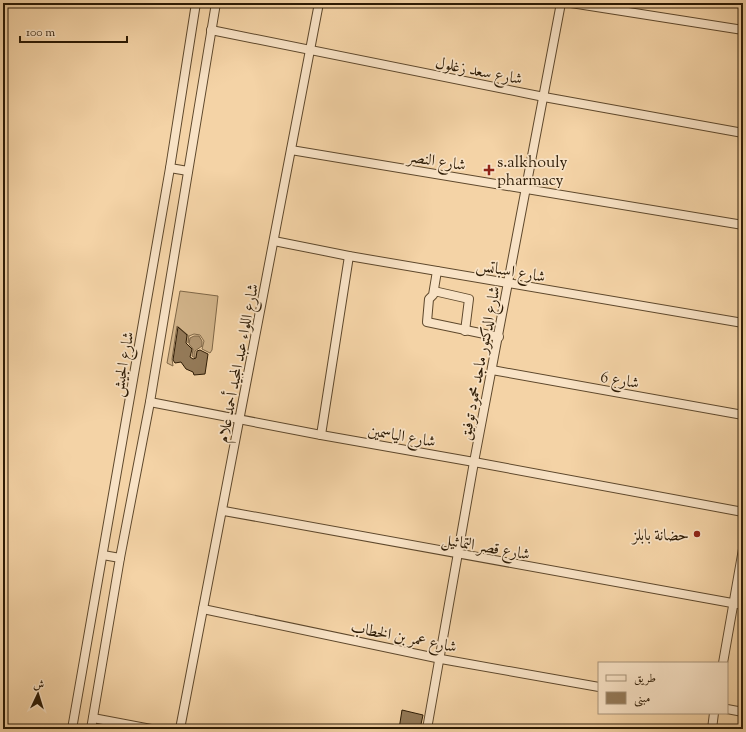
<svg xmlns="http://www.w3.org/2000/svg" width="746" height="732" font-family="'Sorts Mill Goudy',Amiri,serif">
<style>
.green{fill:#d2b48a;stroke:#7f6747}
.water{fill:#b0946f;stroke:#7b6344}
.building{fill:#947a58;stroke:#2c1a04}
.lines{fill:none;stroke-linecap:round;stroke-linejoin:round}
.minor-casing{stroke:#5e482c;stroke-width:10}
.minor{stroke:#f8e2c5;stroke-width:8}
.poi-dot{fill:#8f2418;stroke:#f8e2c5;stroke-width:1.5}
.labels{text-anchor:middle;stroke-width:3.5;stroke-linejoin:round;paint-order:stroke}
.street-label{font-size:16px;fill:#2c1a04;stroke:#f8e2c5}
.poi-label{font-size:16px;fill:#2c1a04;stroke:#f8e2c5;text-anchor:start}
</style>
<rect width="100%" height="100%" fill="#f4d3a6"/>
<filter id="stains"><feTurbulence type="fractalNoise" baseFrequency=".005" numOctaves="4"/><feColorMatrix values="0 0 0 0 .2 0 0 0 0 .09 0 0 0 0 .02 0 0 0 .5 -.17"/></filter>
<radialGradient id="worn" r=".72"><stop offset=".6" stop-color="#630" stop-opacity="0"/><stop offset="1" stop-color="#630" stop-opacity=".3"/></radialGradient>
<!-- green -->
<path class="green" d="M180,291L218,296L212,350L210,353L202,349L204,341L200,335L194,334L189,336L188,343V335L177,326L172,359L173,366L167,363Z"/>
<!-- water -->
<path class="water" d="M194,336H199L202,341V346L195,351V358L192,356L193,349L189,344L190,338Z"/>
<!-- building -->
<g class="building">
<path d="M178,327L187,335L186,343L192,349L190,357L193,359L196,358L197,351L200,350L208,354L205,374L194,375L193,372L186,369L181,362L175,363L173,360Z"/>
<path d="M402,710L423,715L420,729H399Z"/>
</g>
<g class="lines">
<!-- minor casing -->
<g class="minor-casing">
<g id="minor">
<path d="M571,3L743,30"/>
<path d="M211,30L544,97L743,133"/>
<path d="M291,150L743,225"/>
<path d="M170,168L188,171"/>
<path d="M274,241L349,256L743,323"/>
<path d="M437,271L433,295L429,299L427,322L499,337"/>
<path d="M434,291L469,299L465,331"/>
<path d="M492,370L743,415"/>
<path d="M150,402L321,435L474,462L743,512"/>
<path d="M321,435L349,256"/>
<path d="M224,511L743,605"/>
<path d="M103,555L120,558"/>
<path d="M203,609L441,659L599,687"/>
<path d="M723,663L743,549"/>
<path d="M727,709L743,712"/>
<path d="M93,718L151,729"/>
<path d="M72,729L170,168L196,3"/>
<path d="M91,729L120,558L150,402L216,3"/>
<path d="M180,729L319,3"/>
<path d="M427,729L474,462L561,3"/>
<path d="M712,729L714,713"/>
</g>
</g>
<!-- minor -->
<use href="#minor" class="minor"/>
</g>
<!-- markers -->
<g class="poi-dot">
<path d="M487 164h4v4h4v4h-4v4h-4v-4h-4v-4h4z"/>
<circle cx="697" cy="534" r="4"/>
</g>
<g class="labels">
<!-- street labels -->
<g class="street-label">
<text transform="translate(479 70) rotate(11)" y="6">شارع سعد زغلول</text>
<text transform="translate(437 160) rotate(9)" y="6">شارع النصر</text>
<text transform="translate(511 270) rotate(10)" y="6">شارع اسباتس</text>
<text transform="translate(237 363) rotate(-79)" y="6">شارع اللواء عبد المجيد أحمد علام</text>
<text transform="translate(479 363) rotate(-79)" y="6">شارع الدكتور ماجد محمود توفيق</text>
<text transform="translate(122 364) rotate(-80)" y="6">شارع الجيش</text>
<text transform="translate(620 379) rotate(10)" y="6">شارع 6</text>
<text transform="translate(402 435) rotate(10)" y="6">شارع الياسمين</text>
<text transform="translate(486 546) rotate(10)" y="6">شارع قصر التماثيل</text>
<text transform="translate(404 636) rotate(11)" y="6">شارع عمر بن الخطاب</text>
</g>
<!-- poi labels -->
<g class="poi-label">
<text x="497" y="167">s.alkhouly<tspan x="497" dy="18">pharmacy</tspan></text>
<text x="689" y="540" text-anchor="end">حضانة بابلز</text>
</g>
</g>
<!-- margin -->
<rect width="746" height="732" fill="none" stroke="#f4d3a6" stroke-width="16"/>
<rect x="4" y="4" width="738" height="724" fill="none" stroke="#2c1a04" stroke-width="2"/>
<rect x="8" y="8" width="730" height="716" fill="none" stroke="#2c1a04"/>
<!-- legend -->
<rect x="598" y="662" width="130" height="52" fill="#f8e2c5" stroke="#a69278"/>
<rect x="606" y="675" width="20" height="6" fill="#f8e2c5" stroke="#a69278"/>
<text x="634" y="682" font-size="12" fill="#2c1a04">طريق</text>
<rect x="606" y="692" width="20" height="12" fill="#947a58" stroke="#a69278"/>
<text x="634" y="702" font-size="12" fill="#2c1a04">مبنى</text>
<!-- north arrow -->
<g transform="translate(38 694) rotate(4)" stroke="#f8e2c5" stroke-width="3" paint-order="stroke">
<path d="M0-3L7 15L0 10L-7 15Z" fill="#2c1a04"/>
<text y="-6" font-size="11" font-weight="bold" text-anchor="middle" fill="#2c1a04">ش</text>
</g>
<!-- scale -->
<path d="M20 36v6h107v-6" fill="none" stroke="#2c1a04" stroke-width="2"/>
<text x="26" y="36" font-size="12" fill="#2c1a04" stroke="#f8e2c5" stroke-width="3" paint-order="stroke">100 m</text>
<rect width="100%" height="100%" filter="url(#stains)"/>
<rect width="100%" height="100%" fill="url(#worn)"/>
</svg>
